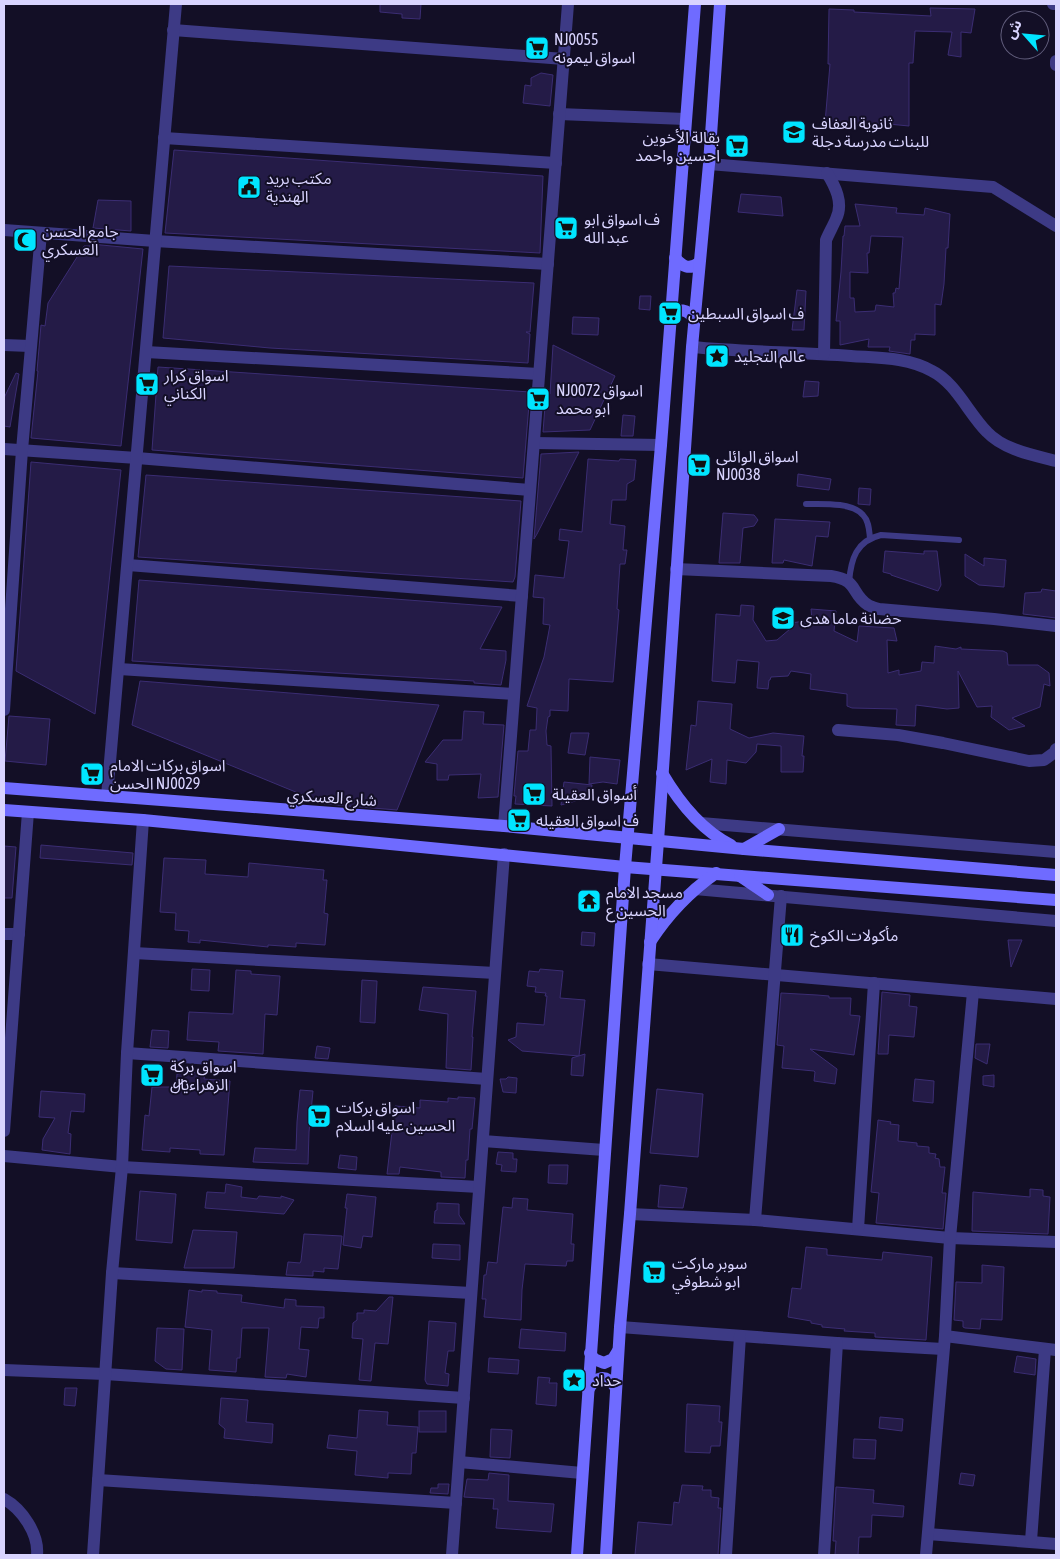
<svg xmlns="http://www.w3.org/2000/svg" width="1060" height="1559" font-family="'Asap Condensed','Noto Sans Arabic',sans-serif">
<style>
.building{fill:#241b47;stroke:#3b2d73;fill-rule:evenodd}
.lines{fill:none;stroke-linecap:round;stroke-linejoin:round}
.service{stroke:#3d3a85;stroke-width:6}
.minor{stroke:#3d3a85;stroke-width:12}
.secondary{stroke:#6f6bff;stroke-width:12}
.labels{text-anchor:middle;stroke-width:4;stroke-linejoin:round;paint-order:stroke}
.poi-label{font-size:16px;fill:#d9d4ff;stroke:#130f26;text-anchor:start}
.street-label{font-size:16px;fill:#d9d4ff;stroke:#130f26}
</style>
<rect width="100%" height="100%" fill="#130f26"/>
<!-- building -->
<g class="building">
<path d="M380,4H421L420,19L402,18V14L380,12Z"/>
<path d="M930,8L975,9L971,33L961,32V57L948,55L952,32L915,31L913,63H909V126L878,123L877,127L825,123L830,64H828L829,9L854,10V12L931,16Z"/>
<path d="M541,73L553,75L550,106L523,103L525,85L531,86V78Z"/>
<path d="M174,150L543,176L540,253L165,233Z"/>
<path d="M741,194L781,197L783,216L738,212Z"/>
<path d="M98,200L131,201V231L93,228Z"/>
<path d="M855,204L897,208L896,213L924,215L925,208L950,214L948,248H946L944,284L941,305L935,304V335L915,334V340H911L910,354L889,351L890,347H868L869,339L840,345V321H836L841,272L843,236H844L845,226H860ZM871,236L903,237L899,289L896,288L895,293H893L894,307L876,305L875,311L855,312L854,298H850V272L868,273L867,253H869Z"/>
<path d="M91,244L143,249L121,446L31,438L38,371H37L41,325L45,326L48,303L84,246H90Z"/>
<path d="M169,266L534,283L530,332H526L530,334L528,363L270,348L163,338Z"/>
<path d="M797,290L806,291L804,330H792Z"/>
<path d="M640,296H651L650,310L639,309Z"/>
<path d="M573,317L599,318L598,335L572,334Z"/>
<path d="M553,345L615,376L590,430L543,432L546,393L550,394Z"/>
<path d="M158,367L530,392L523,478L152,450Z"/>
<path d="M16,373L19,374L10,427L4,426V398Z"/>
<path d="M805,381L819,382L818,396L803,397Z"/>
<path d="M623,415L635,416L633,436H621Z"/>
<path d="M579,452L537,534L534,539L541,454Z"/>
<path d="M588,459L619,461L620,459L636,460L634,480L627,484L626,500H612L610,524L625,526L623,550H627L625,564H620L617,609L619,610L613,682L569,679L568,711L550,710V716L548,717L546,731L547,745L551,746L552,806L515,804L516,796H514L518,751H528L530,730H536L537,708L527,706L544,657L550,625L543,624L544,598L533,597L535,575L564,578L569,541L559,540L560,529L582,532Z"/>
<path d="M31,462L121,470L95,714L16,671Z"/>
<path d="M798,474L831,479L829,490L797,486Z"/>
<path d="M146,475L521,501L515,577L513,582L138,557Z"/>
<path d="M859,488L871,489L870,505L858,504Z"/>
<path d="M723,513L754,515L758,520L754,526L743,528L740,563H719Z"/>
<path d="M775,519L830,522L828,537L816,536L812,566L784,560L783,563H772Z"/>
<path d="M885,551L924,554V551H937L941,585L938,591L891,575V574L883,572Z"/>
<path d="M965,554L984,566V558L1006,560L1004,587L979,585L965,576Z"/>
<path d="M139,580L502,607L480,649L506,651V660L501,685L474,683V681L132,661Z"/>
<path d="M1042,589L1056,591V618L1023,614L1025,593L1041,592Z"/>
<path d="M741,605L754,606L753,620L766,641L777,640L790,629L791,623L812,620L811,609L836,611L834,631L857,642L859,626L894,628L897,641L887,640L888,673L899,670V675L921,671L922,662L934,663L935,646L956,649L961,647V649L1003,651L1007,653L1008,665H1038L1049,673L1050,686L1044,684L1040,707L1012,718L1025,726L1009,730L991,717L992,706L977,707L958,671L959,708L947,709L916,705L915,726L896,725L897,709L852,708L847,706V694L810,689L811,674L791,671L788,676L771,677L770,680H769L768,689L757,688L759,662L737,660L735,683L712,681L716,614L740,616Z"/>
<path d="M140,681L439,705L397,810L325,804L132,725Z"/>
<path d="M698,701L732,704L730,729L749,738L773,733L804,736L802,756H804L803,772H781V746L757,744L756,752L746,763L727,760L726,784L710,782L712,759L686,770L691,725L696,726Z"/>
<path d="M464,711L484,712L483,724L504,725L498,797L478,798L481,774L449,775L448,780H437V764L425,762L443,740H462Z"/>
<path d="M9,716L50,719L46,765L5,761Z"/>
<path d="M571,733H589L585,755L568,753Z"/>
<path d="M590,757L620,760L617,784L603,782L589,784Z"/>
<path d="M564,782L592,785L590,797L561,805Z"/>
<path d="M41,845L133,853L132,865L40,858Z"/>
<path d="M4,846L16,847L12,898H4Z"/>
<path d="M164,858L206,860L205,874L248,877L249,863L324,870L323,880H327L324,913L328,914L325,945L296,943V947L268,945V947L200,940V943L188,942L189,931L175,930L176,913L160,912Z"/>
<path d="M582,932L595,933L594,946L581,945Z"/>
<path d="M1008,940H1022L1011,967Z"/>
<path d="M192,969L210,970L209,991L191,990Z"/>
<path d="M540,969L563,971L560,998L585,1000L579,1056L522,1051L508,1040L516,1037L517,1023L544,1025L547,996H545L546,993L535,992L536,987L527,986L529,971L539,972Z"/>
<path d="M236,970L251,971V974L280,976L277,1015L265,1014L263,1054L218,1051L219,1042L187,1040L189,1012L233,1014Z"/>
<path d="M362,980L377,981L375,1023L360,1022Z"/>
<path d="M423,987L476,991L472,1037H473L471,1070L446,1068L448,1014L419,1010Z"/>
<path d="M882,992L910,995L909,1006L917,1007L914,1037L889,1035L888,1054H878Z"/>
<path d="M781,993L817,995L829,996V998H851L850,1015L860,1016L854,1055L810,1049L837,1069L835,1084L814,1081L815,1072L814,1071L782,1068L784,1046L777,1045Z"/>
<path d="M152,1030L169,1031L168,1048L150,1047Z"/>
<path d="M976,1044H990L987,1064L975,1058Z"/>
<path d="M317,1046L330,1048L328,1059L315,1058Z"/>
<path d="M585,1054L583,1076L571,1075L572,1058Z"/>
<path d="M189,1072L205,1073L204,1079L230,1081L224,1155L200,1154V1150L170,1148V1152L142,1150L145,1115L149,1116L152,1087H176L177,1074Z"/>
<path d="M994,1075V1087L983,1085V1076Z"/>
<path d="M508,1077L517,1078L516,1093L503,1092L500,1079H506Z"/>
<path d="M915,1079L934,1081L933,1103L913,1101Z"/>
<path d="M657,1089L703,1094L698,1157L650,1153Z"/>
<path d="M300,1090L313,1091L309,1132L308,1164L253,1162L255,1148L296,1150L297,1122Z"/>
<path d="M41,1091L85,1094L84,1112L71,1111L68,1133L71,1134L70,1154L42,1150L43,1139L55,1118L39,1117Z"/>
<path d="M458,1097L475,1098L472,1129H470L468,1160H466L465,1178L441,1177V1172L400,1167L399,1174H387L395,1106L420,1108V1100L448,1102V1098L458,1099Z"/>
<path d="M878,1120L891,1122L890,1124L899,1125L898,1141L917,1143V1146L929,1147V1153L936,1154L935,1158L939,1159L940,1167H945L942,1193H946L943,1229L876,1223L879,1193L871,1192Z"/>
<path d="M498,1152L513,1153V1159H517L516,1172L501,1171L502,1165L496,1164Z"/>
<path d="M340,1155L357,1157L356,1170L338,1168Z"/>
<path d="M549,1165H568L567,1184L548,1183Z"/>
<path d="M226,1184L242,1187L241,1197L257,1199L259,1196L281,1198V1196L294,1200L284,1214L205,1208L207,1192L225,1193Z"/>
<path d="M660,1185L687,1188L683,1208L658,1207Z"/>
<path d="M1030,1189L1043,1190V1196L1050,1197L1048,1234L972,1231L973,1192L1030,1197Z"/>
<path d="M140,1191L176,1194L172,1243L136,1240Z"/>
<path d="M347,1194L376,1197L372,1237L363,1236L361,1248L343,1245L347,1208H345Z"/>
<path d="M513,1198L528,1199L527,1210L573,1214L571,1244H574L573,1261H567L566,1266L525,1264L522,1290L521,1320L484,1317L486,1299H482L484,1275H486L488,1262L497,1263L503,1207L512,1208Z"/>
<path d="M437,1203L459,1204V1215L465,1224L434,1223L435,1211L437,1210Z"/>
<path d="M193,1230L237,1232L234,1268H184Z"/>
<path d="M304,1234L342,1236L338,1269L324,1268V1272L313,1271V1276L286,1275L288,1262L300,1263L301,1261Z"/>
<path d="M433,1244L460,1245V1260L432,1258Z"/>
<path d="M806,1247L827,1249V1255L882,1260L883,1252L932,1257L926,1340L875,1337V1333L844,1331L845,1329L822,1327V1325L811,1323V1321L788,1317L792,1288L801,1289Z"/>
<path d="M982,1265L1004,1267L1002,1320L981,1319L980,1329L965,1328L963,1327V1321L954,1320L956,1282L982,1283Z"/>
<path d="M189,1290L202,1292V1290L217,1291V1293L242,1295L241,1302L284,1308L285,1299L296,1300V1306L324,1307V1318H319L318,1328L301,1327L299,1349L309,1350L306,1377L287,1374L286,1378L265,1377L269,1328H242L240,1358H237L236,1372L209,1370L212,1330L185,1327Z"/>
<path d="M389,1297H393L388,1344L375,1343L371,1381L359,1380L363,1339L352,1338L353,1323L357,1320V1313H364V1310L376,1311Z"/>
<path d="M429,1321L456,1323L454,1351H448L445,1373L449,1374L448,1386L427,1384L425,1380Z"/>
<path d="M157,1328L184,1329L182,1370L166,1369L155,1361Z"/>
<path d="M521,1329L566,1333L565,1351L519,1348Z"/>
<path d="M1017,1356L1036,1359L1035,1375L1014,1372Z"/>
<path d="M489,1358L519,1360L518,1374L488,1372Z"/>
<path d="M538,1377L550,1378L549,1383H557L556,1406L536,1404Z"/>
<path d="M65,1388H77L75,1406L64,1405Z"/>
<path d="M221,1398L248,1400L246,1422L273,1424L272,1443L224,1438L225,1429L219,1424Z"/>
<path d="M687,1404L720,1406L719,1422H722L720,1446H711L710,1453L685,1452Z"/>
<path d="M359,1410L388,1412L387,1425L418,1427L416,1453H412L411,1474L388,1473V1478L355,1475L357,1451L327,1448L329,1435L357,1438Z"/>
<rect x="419" y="1411" width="27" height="21"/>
<path d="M880,1417L903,1419L902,1431L879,1428Z"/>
<path d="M491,1429L512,1430L510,1458L490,1457Z"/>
<path d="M854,1439L876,1440L875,1459L853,1458Z"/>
<path d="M489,1473L509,1475L508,1501L554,1504L551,1532L496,1528L498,1509H493L494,1499L464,1497L467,1479L488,1480Z"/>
<path d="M961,1473L975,1475L973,1486L959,1484Z"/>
<path d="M438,1484H449L448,1494L430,1493L431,1488H438Z"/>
<path d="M682,1485L703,1486L702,1490H711V1497L719,1498L718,1508H721L718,1555H635L638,1522L672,1525L674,1502L679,1503Z"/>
<path d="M836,1487L874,1490L873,1503L904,1506L903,1517L872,1515L871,1537H859L858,1555H835L836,1541H833Z"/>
</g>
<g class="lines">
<!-- service -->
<g class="service">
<path d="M806,504C822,504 852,502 863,515C869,521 869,530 870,538"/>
<path d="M849,582C851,559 856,541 881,535L959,540"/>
</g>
<!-- minor -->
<g class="minor">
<path d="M1053,4H1056"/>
<path d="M173,30L564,59"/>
<path d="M1056,61V65"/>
<path d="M559,114L685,119"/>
<path d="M164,138L556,163"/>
<path d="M709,164L993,187L1056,226"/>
<path d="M4,230L155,241L548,264"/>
<path d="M4,345L30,346"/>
<path d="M692,347C745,352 798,352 851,356C878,358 907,357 932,371C955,382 969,414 987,432C1004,450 1033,455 1056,461"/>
<path d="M146,352L539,374"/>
<path d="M824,354L826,240C829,233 833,226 836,219C844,203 835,186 827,173"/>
<path d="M534,443L661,445"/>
<path d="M4,449L137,458L530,490"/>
<path d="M128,565L522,596"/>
<path d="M676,569L831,576C859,580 850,593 868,605C871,607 876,608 879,609L994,619L1056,626"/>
<path d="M119,669L514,694"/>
<path d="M4,710L22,450L41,233"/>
<path d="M838,730L898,735L943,743L1029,761L1044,760L1055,752L1056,749"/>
<path d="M107,796L176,4"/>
<path d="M701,823L1056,852"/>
<path d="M504,826L568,4"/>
<path d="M695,889L1056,921"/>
<path d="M4,934H19"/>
<path d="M134,953L495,973"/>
<path d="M648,964L1056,999"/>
<path d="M127,1053L487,1079"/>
<path d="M4,1131L28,812"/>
<path d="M483,1141L604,1150"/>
<path d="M4,1156L122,1167L479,1187"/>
<path d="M630,1214L755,1220L950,1238L1056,1242"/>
<path d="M755,1220L781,896"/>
<path d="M858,1229L874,983"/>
<path d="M112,1273L471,1293"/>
<path d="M620,1327L837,1343L943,1349"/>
<path d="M945,1336L1056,1350"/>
<path d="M4,1370L105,1374L464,1398"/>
<path d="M459,1462L582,1473"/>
<path d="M98,1480L456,1503"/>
<path d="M4,1499C22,1509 39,1534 37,1555"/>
<path d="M928,1534L1056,1544"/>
<path d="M1031,1541L1045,1349"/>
<path d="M93,1555L112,1273L122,1167L127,1053L143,820"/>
<path d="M452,1555L504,854"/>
<path d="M726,1555L740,1336"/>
<path d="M824,1555L837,1343"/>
<path d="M926,1555L945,1336L950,1238L973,992"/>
</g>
<!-- secondary -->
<g class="secondary">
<path d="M675,258C683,267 689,270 699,263"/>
<path d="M671,317C678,307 688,309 694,319"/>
<path d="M662,773C679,802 701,830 731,845"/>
<path d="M4,788L504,826L744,849L1056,875"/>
<path d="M4,810L143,820L625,867L1056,900"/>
<path d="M744,849L779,829"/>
<path d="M740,876L768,895"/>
<path d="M650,942C668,914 689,892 716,873"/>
<path d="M590,1353L594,1359L604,1363L613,1359L618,1351"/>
<path d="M588,1390C596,1376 606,1373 616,1388"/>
<path d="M577,1555L625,867L661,445L695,4"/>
<path d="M606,1555L620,1327L630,1214L658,841L692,347L709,164L720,4"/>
</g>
</g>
<!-- icons -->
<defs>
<g id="supermarket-square" transform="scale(1.25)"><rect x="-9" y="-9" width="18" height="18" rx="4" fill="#00e5ff" stroke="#130f26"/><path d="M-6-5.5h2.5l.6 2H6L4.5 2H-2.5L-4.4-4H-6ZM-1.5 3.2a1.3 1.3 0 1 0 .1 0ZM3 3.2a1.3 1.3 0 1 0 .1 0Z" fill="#111"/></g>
<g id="school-square" transform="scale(1.25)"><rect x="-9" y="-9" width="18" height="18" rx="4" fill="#00e5ff" stroke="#130f26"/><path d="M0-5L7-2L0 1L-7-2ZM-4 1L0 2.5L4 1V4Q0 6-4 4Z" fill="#111"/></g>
<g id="civic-square" transform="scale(1.25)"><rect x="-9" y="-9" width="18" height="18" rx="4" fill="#00e5ff" stroke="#130f26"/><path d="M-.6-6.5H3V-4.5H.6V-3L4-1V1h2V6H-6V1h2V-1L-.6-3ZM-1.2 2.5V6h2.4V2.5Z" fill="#111"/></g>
<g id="mosque-square" transform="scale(1.25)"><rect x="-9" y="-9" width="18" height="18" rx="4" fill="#00e5ff" stroke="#130f26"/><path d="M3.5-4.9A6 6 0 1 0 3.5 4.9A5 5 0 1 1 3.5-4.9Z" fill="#111"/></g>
<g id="sight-square" transform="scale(1.25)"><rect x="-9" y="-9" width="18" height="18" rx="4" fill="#00e5ff" stroke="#130f26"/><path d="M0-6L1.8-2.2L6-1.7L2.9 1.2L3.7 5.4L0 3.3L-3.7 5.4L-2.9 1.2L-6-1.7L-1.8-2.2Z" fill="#111"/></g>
<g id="temple-square" transform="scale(1.25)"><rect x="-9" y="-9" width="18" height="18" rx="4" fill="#00e5ff" stroke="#130f26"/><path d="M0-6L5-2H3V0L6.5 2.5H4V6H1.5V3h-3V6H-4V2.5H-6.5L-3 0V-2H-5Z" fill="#111"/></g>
<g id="restaurant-square" transform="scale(1.25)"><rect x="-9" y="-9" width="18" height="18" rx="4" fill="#00e5ff" stroke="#130f26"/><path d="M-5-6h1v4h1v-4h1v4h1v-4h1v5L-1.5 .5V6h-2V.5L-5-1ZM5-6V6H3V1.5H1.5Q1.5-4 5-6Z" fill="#111"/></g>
</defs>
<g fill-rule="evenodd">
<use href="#supermarket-square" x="537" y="48"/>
<use href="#school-square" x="794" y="132"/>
<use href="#supermarket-square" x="737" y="146"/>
<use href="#civic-square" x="249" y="187"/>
<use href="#supermarket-square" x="566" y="228"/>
<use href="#mosque-square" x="25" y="240"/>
<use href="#supermarket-square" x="670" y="313"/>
<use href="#sight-square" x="717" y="356"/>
<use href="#supermarket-square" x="147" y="384"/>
<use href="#supermarket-square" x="538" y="399"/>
<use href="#supermarket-square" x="699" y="465"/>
<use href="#school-square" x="783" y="618"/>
<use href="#supermarket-square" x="92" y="774"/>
<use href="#supermarket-square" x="534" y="794"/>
<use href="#supermarket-square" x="519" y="820"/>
<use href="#temple-square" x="589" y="901"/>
<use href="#restaurant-square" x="792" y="935"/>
<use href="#supermarket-square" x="152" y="1075"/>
<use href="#supermarket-square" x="319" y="1116"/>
<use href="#supermarket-square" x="654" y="1272"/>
<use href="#sight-square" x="574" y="1380"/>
</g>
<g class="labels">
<!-- poi labels -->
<g class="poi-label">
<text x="554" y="45">NJ0055<tspan x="554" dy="18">اسواق ليمونه</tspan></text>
<text x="812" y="129">ثانوية العفاف<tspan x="812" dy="18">للبنات مدرسة دجلة</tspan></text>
<text x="720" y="143" text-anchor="end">بقالة الأخوين<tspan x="720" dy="18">احسين واحمد</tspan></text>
<text x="266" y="184">مكتب بريد<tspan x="266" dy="18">الهندية</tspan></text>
<text x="584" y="225">ف اسواق ابو<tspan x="584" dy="18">عبد الله</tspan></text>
<text x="42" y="237">جامع الحسن<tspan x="42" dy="18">العسكري</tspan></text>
<text x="688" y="319">ف اسواق السبطين</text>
<text x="734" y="362">عالم التجليد</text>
<text x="164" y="381">اسواق كرار<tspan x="164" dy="18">الكناني</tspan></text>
<text x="556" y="396">NJ0072 اسواق<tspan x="556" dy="18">ابو محمد</tspan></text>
<text x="716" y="462">اسواق الوائلی<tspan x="716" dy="18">NJ0038</tspan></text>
<text x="800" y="624">حضانة ماما هدى</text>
<text x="110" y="771">اسواق بركات الامام<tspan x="110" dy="18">الحسن NJ0029</tspan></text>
<text x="552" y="800">أسواق العقيلة</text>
<text x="536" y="826">ف اسواق العقيله</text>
<text x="606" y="898">مسجد الامام<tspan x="606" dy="18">الحسين ع</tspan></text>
<text x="810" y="941">مأكولات الكوخ</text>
<text x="170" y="1072">اسواق بركة<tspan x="170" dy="18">الزهراء﷼</tspan></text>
<text x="336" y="1113">اسواق بركات<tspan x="336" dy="18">الحسين عليه السلام</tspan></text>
<text x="672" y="1269">سوبر ماركت<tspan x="672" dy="18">ابو شطوفي</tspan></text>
<text x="592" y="1386">حداد</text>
</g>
<!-- street labels -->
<g class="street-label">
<text transform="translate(332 797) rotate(4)" y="6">شارع العسكري</text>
</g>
</g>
<!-- border -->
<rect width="1060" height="1559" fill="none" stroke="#d9d4ff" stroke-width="10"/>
<!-- north arrow -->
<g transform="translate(1025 35) rotate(297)"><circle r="24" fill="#130f26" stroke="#625e7d"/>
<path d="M0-4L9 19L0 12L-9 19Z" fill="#00e5ff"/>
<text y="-8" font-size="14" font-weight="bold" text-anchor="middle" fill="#d9d4ff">ش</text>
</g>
</svg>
